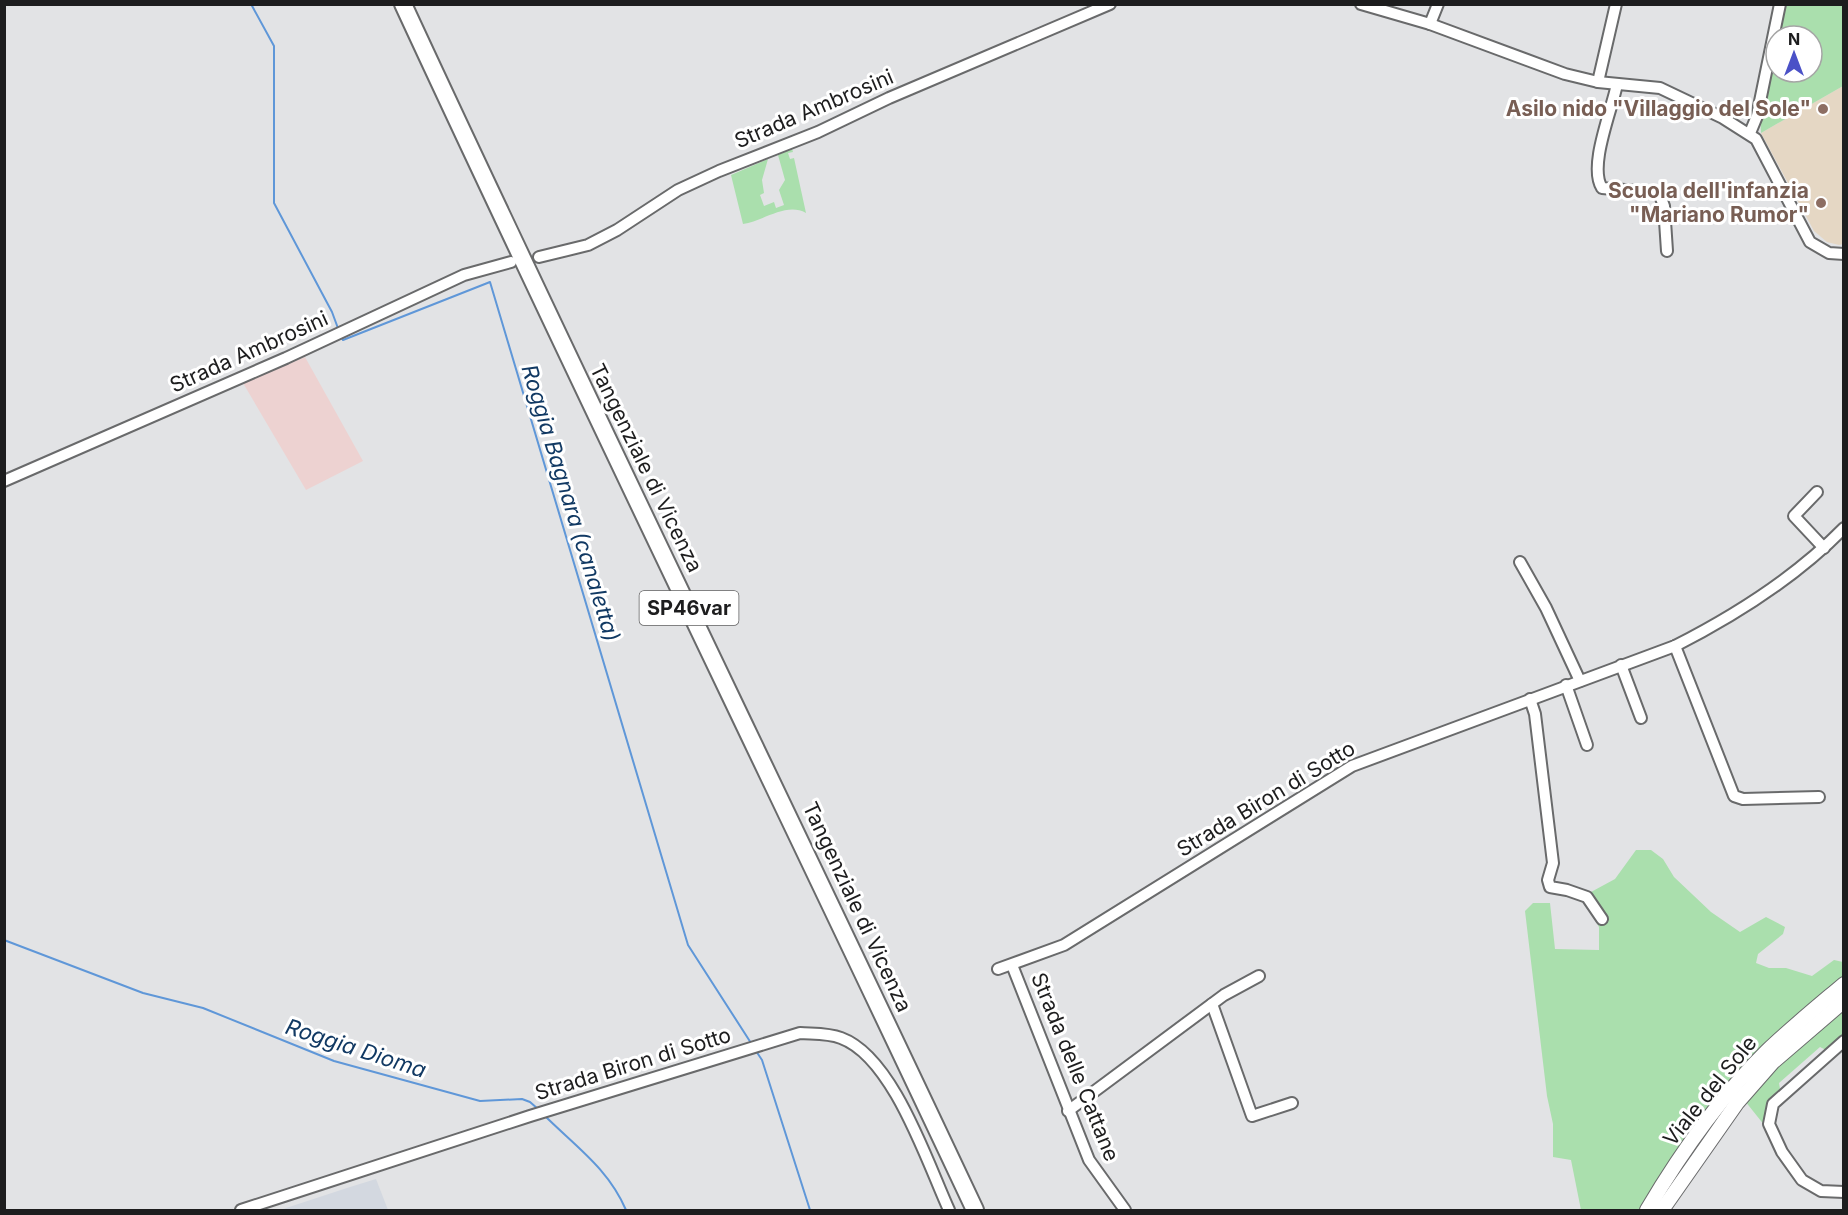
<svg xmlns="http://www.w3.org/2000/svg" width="1848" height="1215" font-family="Inter,sans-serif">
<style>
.built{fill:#d3d8e0}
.industrial{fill:#edd2d1}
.education{fill:#e5d7c4}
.green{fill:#aadfad}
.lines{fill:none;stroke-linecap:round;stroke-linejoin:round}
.stream{stroke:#5f97d8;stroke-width:2}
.minor-casing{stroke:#696a6b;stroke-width:14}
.major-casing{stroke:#696a6b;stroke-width:16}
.highway-casing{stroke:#696a6b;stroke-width:20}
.minor{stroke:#fff;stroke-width:10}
.major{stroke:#fff;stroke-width:14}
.highway{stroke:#fff;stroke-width:16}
.education-dot{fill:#8d6e63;stroke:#fff;stroke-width:2}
.labels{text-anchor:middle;stroke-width:6;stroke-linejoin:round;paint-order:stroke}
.shield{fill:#fff;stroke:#616162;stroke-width:1.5}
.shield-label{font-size:20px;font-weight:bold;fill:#1d1d1e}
.street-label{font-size:21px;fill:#1d1d1e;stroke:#fff}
.education-label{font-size:21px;font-weight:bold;fill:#785e54;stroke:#fff;text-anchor:end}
.water-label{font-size:22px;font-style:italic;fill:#113963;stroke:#fff}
</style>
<rect width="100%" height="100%" fill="#e2e3e5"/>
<!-- built -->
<path class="built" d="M376,1179L388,1210H280L350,1187Z"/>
<!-- industrial -->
<path class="industrial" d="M305,357L363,461L306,490L243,383Z"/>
<!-- education -->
<path class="education" d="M1843,86V244L1839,245L1827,242L1814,231L1761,133Z"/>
<!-- green -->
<g class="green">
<path d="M1784,5H1843V86L1761,133C1759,108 1766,87 1776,64V72H1812V36H1780Z"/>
<path d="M792,149L793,152L788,153L790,159L794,158L806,213C786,202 764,221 743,224L731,175L768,159L762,180L764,193L760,195L764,206L774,202L776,208L784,205L779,190L785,180L778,155Z"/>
<path d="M1636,850H1651L1663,859L1674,877L1711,912L1740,932L1766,917L1785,927L1783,934L1758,954L1756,963L1769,968H1786L1812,976L1834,960L1843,962V984L1766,1052L1647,1210H1581L1571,1160L1553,1157V1124L1547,1096L1525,911L1533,903H1550L1555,949L1599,950V927L1589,910L1591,892L1615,879Z"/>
<path d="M1843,1006V1035L1826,1050L1820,1047L1779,1083L1780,1089L1766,1111L1765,1126L1745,1101L1789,1054Z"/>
</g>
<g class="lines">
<!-- stream -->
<g class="stream">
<path d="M251,4L274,46V203L332,312L339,331"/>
<path d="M341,336L343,340L490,282L688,945L751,1043"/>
<path d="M4,940L143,993L203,1008L334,1061L480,1101L522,1099L530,1102L538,1109"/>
<path d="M756,1051L762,1060L810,1210"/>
<path d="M544,1115C575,1146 608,1168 626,1210"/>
</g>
<!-- minor casing -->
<g class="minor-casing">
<g id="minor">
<path d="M1361,4L1430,24L1565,74L1598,82L1660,88L1723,118L1756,139L1810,242L1829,253L1844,254"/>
<path d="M1430,24L1438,4"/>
<path d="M1598,82L1616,4"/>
<path d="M1617,84C1612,110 1588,166 1602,188L1659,193L1664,206L1667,251"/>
<path d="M1750,133L1757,116L1780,4"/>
<path d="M539,257L588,245L617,230L678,190L719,171L818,132L889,98L1110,4"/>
<path d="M4,481L286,358L464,275L511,262"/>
<path d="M1817,492L1794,516L1824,548"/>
<path d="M1520,562L1546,608L1580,681"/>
<path d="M1675,646L1734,796L1743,799L1819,797"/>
<path d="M1621,665L1641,718"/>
<path d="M1566,685L1587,745"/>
<path d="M1530,699L1535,714L1553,863L1548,880L1550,887L1567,890L1587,897L1602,919"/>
<path d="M1012,965L1089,1160L1125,1210"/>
<path d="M998,969L1064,945L1352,766L1675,646C1736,615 1795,578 1844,528"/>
<path d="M1212,1004L1252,1116L1292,1103"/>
<path d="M1844,1041L1773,1104L1769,1124L1782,1152L1802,1180L1821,1191L1844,1192"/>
<path d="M1068,1111L1224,995L1259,976"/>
<path d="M241,1210L530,1116L800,1033C813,1034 828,1033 841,1038C893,1057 927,1162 949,1210"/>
</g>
</g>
<!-- major casing -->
<g class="major-casing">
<g id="major">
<path d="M1647,1210C1679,1156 1722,1095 1767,1051C1791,1028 1818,1006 1844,984"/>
<path d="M1662,1210L1737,1103L1773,1062L1844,1001"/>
</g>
</g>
<!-- highway casing -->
<g class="highway-casing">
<path id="highway" d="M403,4C590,408 786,808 975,1210"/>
</g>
<!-- minor -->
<use href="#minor" class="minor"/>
<!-- major -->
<use href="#major" class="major"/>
<!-- highway -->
<use href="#highway" class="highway"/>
</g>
<!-- markers -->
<g class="education-dot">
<circle cx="1823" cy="109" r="6"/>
<circle cx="1821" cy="203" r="6"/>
</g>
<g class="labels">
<!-- shield labels -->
<rect class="shield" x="639.5" y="591" width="99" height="34" rx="4.5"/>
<g class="shield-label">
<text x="689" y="615">SP46var</text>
</g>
<!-- street labels -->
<g class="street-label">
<text transform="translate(814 109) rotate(-23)" y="7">Strada Ambrosini</text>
<text transform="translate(249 352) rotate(-24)" y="7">Strada Ambrosini</text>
<text transform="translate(646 468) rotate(64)" y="7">Tangenziale di Vicenza</text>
<text transform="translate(1266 799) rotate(-31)" y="7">Strada Biron di Sotto</text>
<text transform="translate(857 907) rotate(65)" y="7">Tangenziale di Vicenza</text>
<text transform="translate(633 1064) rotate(-17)" y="7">Strada Biron di Sotto</text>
<text transform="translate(1075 1067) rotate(68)" y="7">Strada delle Cattane</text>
<text transform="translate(1710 1091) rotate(-51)" y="7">Viale del Sole</text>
</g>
<!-- education labels -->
<g class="education-label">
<text x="1811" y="116">Asilo nido "Villaggio del Sole"</text>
<text x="1809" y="198">Scuola dell'infanzia<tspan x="1809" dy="24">"Mariano Rumor"</tspan></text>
</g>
<!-- water labels -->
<g class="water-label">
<text transform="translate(571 503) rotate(73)" y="8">Roggia Bagnara (canaletta)</text>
<text transform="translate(356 1048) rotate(18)" y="8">Roggia Dioma</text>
</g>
</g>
<!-- border -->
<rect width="1848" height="1215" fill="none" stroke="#1d1d1e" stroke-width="12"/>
<!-- north arrow -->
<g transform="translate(1794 54)"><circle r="28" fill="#ffffff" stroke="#a5a5a5" stroke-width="1.5"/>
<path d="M0-4.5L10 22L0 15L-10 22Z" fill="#4b51c7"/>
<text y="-9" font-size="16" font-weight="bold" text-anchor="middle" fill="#1d1d1e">N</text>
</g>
</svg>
